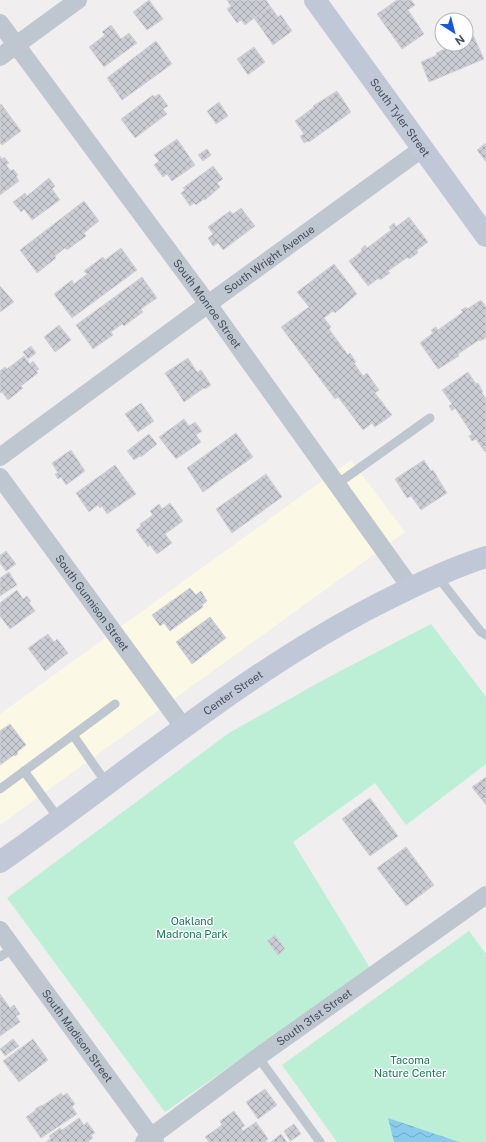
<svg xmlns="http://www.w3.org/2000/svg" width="486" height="1142" font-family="'Public Sans',sans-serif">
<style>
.commercial{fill:#fcf8e6}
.green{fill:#bcefd6}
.water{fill:url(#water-waves)}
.building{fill:url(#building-cross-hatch);stroke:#d2d3d9}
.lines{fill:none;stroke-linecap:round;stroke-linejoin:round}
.service{stroke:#bec6d0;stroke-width:9}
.minor{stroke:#bec6d0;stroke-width:18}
.secondary{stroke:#c0c8d7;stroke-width:22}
.labels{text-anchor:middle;stroke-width:3;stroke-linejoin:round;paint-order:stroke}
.street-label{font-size:11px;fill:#464e5b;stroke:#fff}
.park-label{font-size:11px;fill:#177c56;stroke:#fff}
</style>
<defs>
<pattern id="water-waves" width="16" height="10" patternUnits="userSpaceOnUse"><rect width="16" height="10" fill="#88cbec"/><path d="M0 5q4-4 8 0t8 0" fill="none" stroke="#71a7c2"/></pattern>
<pattern id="building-cross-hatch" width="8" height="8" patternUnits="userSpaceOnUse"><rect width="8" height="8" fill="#caccd3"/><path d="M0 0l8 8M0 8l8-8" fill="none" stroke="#a6a8ae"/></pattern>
</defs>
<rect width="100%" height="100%" fill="#f0eeee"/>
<!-- commercial -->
<path class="commercial" d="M351,460L405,532L0,825V714Z"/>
<!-- green -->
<g class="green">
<path d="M431,624L486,697V764L406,825L375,783L293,842L370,968L165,1112L7,898L229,733L327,678Z"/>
<path d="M469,931L486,954V1142H337L282,1065Z"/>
</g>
<!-- water -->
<path class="water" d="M388,1118L459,1142H394Z"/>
<!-- building -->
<g class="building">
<path d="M149,0L163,19L147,30L133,12Z"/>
<path d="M227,0H266L270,6L245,25L241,20L237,23L227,9L231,6Z"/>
<path d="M397,0H411L415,5L408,10L424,34L402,49L377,14Z"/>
<path d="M270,6L278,17L281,15L292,31L273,45L254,18Z"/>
<path d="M111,25L121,39L129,33L137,43L104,67L89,47L105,35L102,32Z"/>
<path d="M473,35L484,59L429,82L421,62L437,55L436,53L453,45V44H466V38Z"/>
<path d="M156,41L172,64L122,100L107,78Z"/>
<path d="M254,47L265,62L248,75L237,59Z"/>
<path d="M337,91L351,112L309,142L308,141L304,143L300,136L304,134L295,121L314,107L313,106Z"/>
<path d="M159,94L168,106L163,109L167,114L135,138L121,119L153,95L154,97Z"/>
<path d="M219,102L228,116L216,124L207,111Z"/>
<path d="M1,104L21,131L2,145L0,143V105Z"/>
<path d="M177,139L195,165L172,181L167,174L163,177L154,165L159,161L154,155Z"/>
<path d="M486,143V162L477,150Z"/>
<path d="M207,149L211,155L203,161L198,155Z"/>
<path d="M0,156L2,159L4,157L9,163L6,165L11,171L13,169L18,175L16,176L19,181L0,195Z"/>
<path d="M213,166L223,179L217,183L220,187L205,200L204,199L196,205L194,203L190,206L181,193L185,190L183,188Z"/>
<path d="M49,178L55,186L52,189L60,200L32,220L24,209L21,212L13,202L25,193L27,196Z"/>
<path d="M84,201L99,221L84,233L86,236L67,250L65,248L55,256L56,258L37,273L20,250Z"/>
<path d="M241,208L255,226L223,250L218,243L213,246L208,238L213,234L208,227L230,211L233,214Z"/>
<path d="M409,217L428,242L417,250L418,253L409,259L408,257L388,271L390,273L380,280L379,278L368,286L349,261L362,251L361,249L365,245L367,248L391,230L389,227L394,223L396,227Z"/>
<path d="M121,248L137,270L72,318L54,294L72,280L74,284L87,274L84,271L103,257L105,260Z"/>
<path d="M334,264L357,294L335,313L333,311L324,318L331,327L329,329L348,355L350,353L356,362L354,363L363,376L367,373L379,390L375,393L392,415L375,427L372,423L363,430L338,397L335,399L281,327L309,307L297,292Z"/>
<path d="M142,277L157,298L141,309L143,312L124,326L122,324L111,332L113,335L93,349L76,325Z"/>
<path d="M0,286L14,302L0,312Z"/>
<path d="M481,300L486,307V338L480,341L479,340L458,354L459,356L438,369L420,343L433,333L431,330L436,327L438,330L463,312L461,310L466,307L467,309Z"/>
<path d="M59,325L71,340L55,352L44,337Z"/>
<path d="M31,346L36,353L28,359L23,352Z"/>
<path d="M24,356L30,364L33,361L39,369L36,371L38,373L21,386L23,388L8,400L2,392L0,393V371L5,367L7,369Z"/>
<path d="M188,358L197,372L201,370L211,385L205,389L204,388L184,402L165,373Z"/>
<path d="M468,372L476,384L478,383L483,392L482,393L486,399V451L485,452L476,439L472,441L469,436L472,434L455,408L452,411L449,406L452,404L442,390Z"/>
<path d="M141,403L154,421L138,432L125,414Z"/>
<path d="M184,419L189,426L195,422L202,431L196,435L201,442L176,459L159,437Z"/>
<path d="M236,433L253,457L203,492L187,468Z"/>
<path d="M149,434L157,444L141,457L140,456L134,460L127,451Z"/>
<path d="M71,450L85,471L66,485L61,477L58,479L55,474L58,473L52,463Z"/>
<path d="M424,460L431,471L433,470L447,493L421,510L411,496L407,498L395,479Z"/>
<path d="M115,465L136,494L107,514L102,506L100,508L98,505L89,512L76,493Z"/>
<path d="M266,474L282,497L232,533L216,509Z"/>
<path d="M170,503L183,521L165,534L172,543L157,554L150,545L148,547L136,530L141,526L140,524L153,515L150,511L159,504L162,509Z"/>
<path d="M6,551L16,564L6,571L0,563V554L1,555Z"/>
<path d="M9,572L17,585L0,596V578Z"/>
<path d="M190,588L196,595L201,591L207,601L202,605L203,607L170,631L164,623L160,626L152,615Z"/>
<path d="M17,590L23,599L27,596L31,601L29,603L35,611L10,629L0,616V603Z"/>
<path d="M210,617L226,638L192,664L176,642Z"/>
<path d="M48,634L54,642L57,639L68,653L45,671L28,648Z"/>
<path d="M10,724L26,745L17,752L18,754L15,756L14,755L0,765V731Z"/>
<path d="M486,777V805L472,787Z"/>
<path d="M370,798L398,836L370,856L342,819Z"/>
<path d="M406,847L434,885L406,906L377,868Z"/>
<path d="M275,935L285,949L278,955L267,941Z"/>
<path d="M0,994L10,1008L14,1005L20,1014L16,1016L20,1022L0,1036Z"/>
<path d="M13,1039L19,1046L5,1056L0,1049Z"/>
<path d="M33,1039L48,1060L19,1082L3,1061Z"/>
<path d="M265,1089L277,1105L258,1119L246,1102Z"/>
<path d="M61,1093L63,1096L67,1093L75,1104L72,1107L77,1114L41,1138L26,1117L36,1110L35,1109L42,1105V1106Z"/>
<path d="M234,1111L245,1126L241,1128L243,1131L256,1122L268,1139L265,1142H209L205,1137L222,1125L220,1121Z"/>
<path d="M79,1118L84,1125L87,1122L95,1133L91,1135L93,1138L88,1142H46L51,1138L49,1136L60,1128L62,1130Z"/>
<path d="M294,1124L301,1134L290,1141L284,1131Z"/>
<path d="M281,1134L287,1142H271Z"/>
</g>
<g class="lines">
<!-- service -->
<g class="service">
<path d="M337,484L430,418"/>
<path d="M437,576L481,632L486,635"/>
<path d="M73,735L107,784"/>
<path d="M24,771L59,819"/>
<path d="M0,789L115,704"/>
<path d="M0,957L13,948"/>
<path d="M258,1057L320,1142"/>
</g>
<!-- minor -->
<g class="minor">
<path id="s1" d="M0,23L208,304L411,588"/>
<path d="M0,57L78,0"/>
<path id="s2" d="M0,457L208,304L423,148"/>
<path id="s3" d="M0,477L184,728"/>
<path id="s4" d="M0,930L155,1142"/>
<path id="s5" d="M144,1142L258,1057L486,895"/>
</g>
<!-- secondary -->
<g class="secondary">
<path id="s6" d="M315,0L486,236"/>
<path id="s7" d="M0,862C129,772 250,667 392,597C422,582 454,567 486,557"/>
</g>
</g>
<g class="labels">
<!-- street labels -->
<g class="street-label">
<text dy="4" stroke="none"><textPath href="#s6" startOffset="145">South Tyler Street</textPath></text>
<text dy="4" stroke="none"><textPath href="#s2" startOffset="334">South Wright Avenue</textPath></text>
<text dy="4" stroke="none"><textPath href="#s1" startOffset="349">South Monroe Street</textPath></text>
<text dy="4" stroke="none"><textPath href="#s3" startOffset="156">South Gunnison Street</textPath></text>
<text dy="4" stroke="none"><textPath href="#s7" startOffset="288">Center Street</textPath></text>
<text dy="4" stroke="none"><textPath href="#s5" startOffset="211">South 31st Street</textPath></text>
<text dy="4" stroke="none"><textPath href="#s4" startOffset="131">South Madison Street</textPath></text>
</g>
<!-- park labels -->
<g class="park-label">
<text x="192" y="925">Oakland<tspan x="192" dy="13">Madrona Park</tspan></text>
<text x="410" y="1064">Tacoma<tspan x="410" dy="13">Nature Center</tspan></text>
</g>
</g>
<!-- north arrow -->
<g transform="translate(454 32) rotate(144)"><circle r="19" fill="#ffffff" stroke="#b5b8bd"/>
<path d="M0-3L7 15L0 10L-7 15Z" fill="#1957df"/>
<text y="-6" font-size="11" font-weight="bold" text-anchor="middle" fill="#464e5b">N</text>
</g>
</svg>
